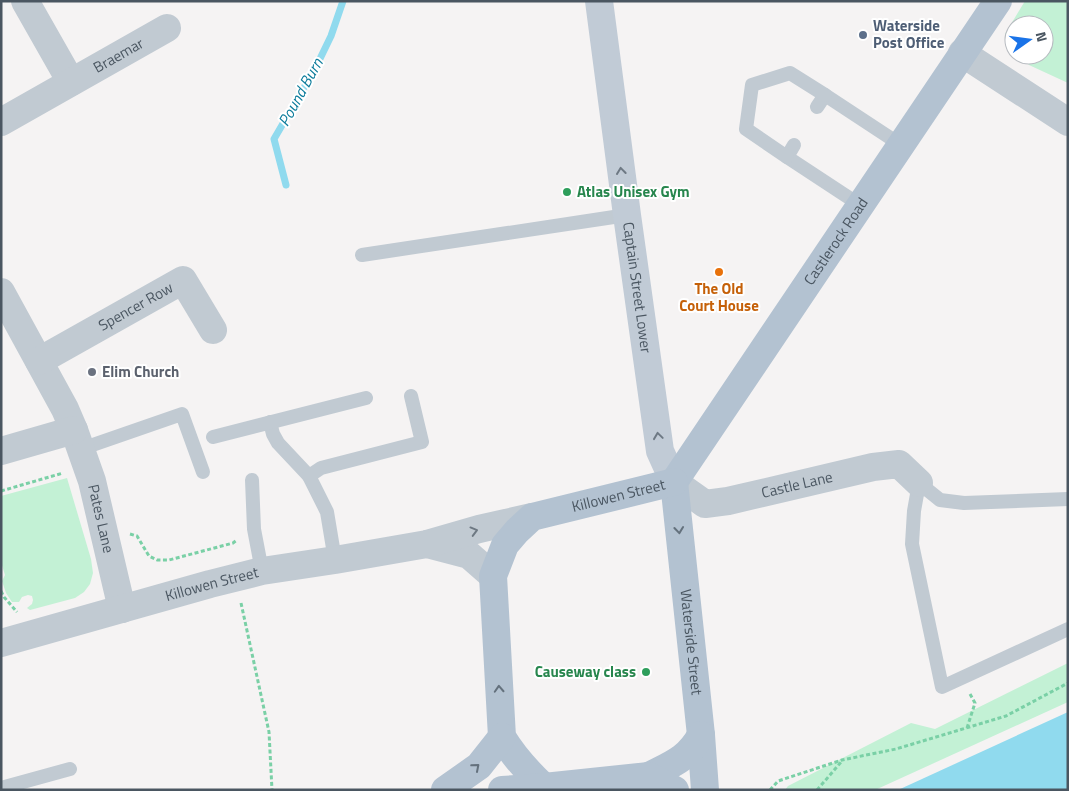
<svg xmlns="http://www.w3.org/2000/svg" width="1069" height="791" font-family="'Titillium Web',sans-serif">
<style>
.green{fill:#c3f1d5}
.water{fill:#90daee}
.lines{fill:none;stroke-linecap:round;stroke-linejoin:round}
.stream{stroke:#90daee;stroke-width:7}
.path{stroke:#7ad0a6;stroke-width:3;stroke-dasharray:4 2.5;stroke-linecap:butt}
.lane{stroke:#c1cad2;stroke-width:14}
.street{stroke:#c1cad2;stroke-width:28}
.secondary{stroke:#c1cbd6;stroke-width:28}
.primary{stroke:#b3c2d1;stroke-width:28}
.oneway{stroke:#6e7984}
.oneway2{stroke:#64717d}
.oneway3{stroke:#6e7983}
.service-dot{fill:#5c6f8a;stroke:#fff;stroke-width:2}
.leisure-dot{fill:#2e9e5b;stroke:#fff;stroke-width:2}
.food-dot{fill:#e8710a;stroke:#fff;stroke-width:2}
.worship-dot{fill:#6b7280;stroke:#fff;stroke-width:2}
.labels{text-anchor:middle;stroke-width:4;stroke-linejoin:round;paint-order:stroke}
.service-label{font-size:15px;font-weight:bold;fill:#4e5e75;stroke:#fff;text-anchor:start}
.street-label{font-size:15px;fill:#4a5661;stroke:#fff}
.leisure-label{font-size:15px;font-weight:bold;fill:#27864d;stroke:#fff;text-anchor:start}
.food-label{font-size:15px;font-weight:bold;fill:#c56008;stroke:#fff}
.worship-label{font-size:15px;font-weight:bold;fill:#5b616d;stroke:#fff;text-anchor:start}
.water-label{font-size:16px;font-style:italic;fill:#0c7c9b;stroke:#fff}
</style>
<rect width="100%" height="100%" fill="#f5f3f3"/>
<!-- green -->
<g class="green">
<path d="M1025,1H1068V83L1029,65L1021,55H1044V25H1014V45L1005,34Z"/>
<path d="M67,478L91,559L93,573L90,584L84,592L75,598L30,610L27,608L32,604L33,600L32,596L28,595L22,597L19,602H12L6,593L2,581L5,575L1,562V496Z"/>
<path d="M1068,663V702L875,790H785L788,786L911,723L935,729Z"/>
</g>
<!-- water -->
<path class="water" d="M1068,712V790H898Z"/>
<g class="lines">
<!-- stream -->
<path class="stream" d="M286,185L274,139L316,67L331,36L343,1"/>
<!-- path -->
<g class="path">
<path d="M1,491L63,473"/>
<path d="M130,534L137,536L149,556L157,560H169L233,543L237,540"/>
<path d="M1,591L4,597L17,612"/>
<path d="M241,603L269,732L272,790"/>
<path d="M967,728L975,703L970,694"/>
<path d="M770,790L778,781L842,760L896,749L1006,716L1068,683"/>
<path d="M817,790L842,761"/>
</g>
<!-- lane -->
<g class="lane">
<path d="M817,107L825,95L901,145"/>
<path d="M794,145L787,157L860,205"/>
<path d="M787,157L746,129L752,85L790,73L825,95"/>
<path d="M362,255L627,215"/>
<path d="M270,422L273,434L278,443L309,476"/>
<path d="M213,437L366,398"/>
<path d="M81,449L182,414L203,472"/>
<path d="M252,480L254,529L262,571"/>
<path d="M1068,499L964,503L940,500L919,483L914,511L912,544L942,687L1068,629"/>
<path d="M335,560L327,512L309,476L321,468L422,442L411,396"/>
<path d="M1,788L70,769"/>
</g>
<!-- street -->
<g class="street">
<path d="M25,1L71,82"/>
<path d="M962,53L1068,122"/>
<path id="s1" d="M1,122L167,28"/>
<path id="s2" d="M1,292L65,409L74,430L92,481L122,609"/>
<path id="s3" d="M39,361L183,280L213,330"/>
<path d="M1,451L74,430"/>
<path id="s4" d="M674,482L705,504L728,501L873,467L899,464L919,483"/>
<path d="M427,544L469,555L493,576"/>
<path id="s5" d="M1,643L210,584L262,571L335,560L427,544L479,529L532,517"/>
</g>
<!-- secondary -->
<path class="secondary" id="s6" d="M599,1L627,215L660,451L674,482"/>
<!-- primary -->
<g class="primary">
<path id="s7" d="M674,482L998,1"/>
<path id="s8" d="M674,482L701,735L705,790"/>
<path d="M649,776C672,764 688,759 701,735"/>
<path id="s9" d="M544,787C528,772 514,757 502,737L493,576L505,545L517,531L532,517L674,482"/>
<path d="M445,790L479,766L502,737"/>
<path d="M502,790L544,787L649,776L675,790"/>
</g>
</g>
<!-- one-way arrows -->
<defs><path id="oneway-chevron" d="M-2-3.5L2.5 0L-2 3.5" fill="none" stroke-width="1.6" stroke-linecap="round" stroke-linejoin="round" transform="scale(1.25)"/></defs>
<g class="oneway">
<use href="#oneway-chevron" transform="translate(621 171) rotate(-97)"/>
<use href="#oneway-chevron" transform="translate(658 436) rotate(-98)"/>
</g>
<g class="oneway2">
<use href="#oneway-chevron" transform="translate(679 530) rotate(84)"/>
<use href="#oneway-chevron" transform="translate(499 689) rotate(-93)"/>
<use href="#oneway-chevron" transform="translate(476 767) rotate(-41)"/>
</g>
<use class="oneway3" href="#oneway-chevron" transform="translate(474 531) rotate(-15)"/>
<!-- markers -->
<circle class="service-dot" cx="863" cy="35" r="5"/>
<g class="leisure-dot">
<circle cx="567" cy="192" r="5"/>
<circle cx="646" cy="672" r="5"/>
</g>
<circle class="food-dot" cx="719" cy="272" r="5"/>
<circle class="worship-dot" cx="92" cy="372" r="5"/>
<g class="labels">
<!-- service labels -->
<g class="service-label">
<text x="873" y="31">Waterside<tspan x="873" dy="17">Post Office</tspan></text>
</g>
<!-- street labels -->
<g class="street-label">
<text dy="5" stroke="none"><textPath href="#s1" startOffset="135">Braemar</textPath></text>
<text dy="5" stroke="none"><textPath href="#s7" startOffset="290">Castlerock Road</textPath></text>
<text dy="5" stroke="none"><textPath href="#s6" startOffset="289">Captain Street Lower</textPath></text>
<text dy="5" stroke="none"><textPath href="#s3" startOffset="111">Spencer Row</textPath></text>
<text dy="5" stroke="none"><textPath href="#s4" startOffset="132">Castle Lane</textPath></text>
<text dy="5" stroke="none"><textPath href="#s9" startOffset="388">Killowen Street</textPath></text>
<text dy="5" stroke="none"><textPath href="#s2" startOffset="249">Pates Lane</textPath></text>
<text dy="5" stroke="none"><textPath href="#s5" startOffset="219">Killowen Street</textPath></text>
<text dy="5" stroke="none"><textPath href="#s8" startOffset="161">Waterside Street</textPath></text>
</g>
<!-- leisure labels -->
<g class="leisure-label">
<text x="577" y="197">Atlas Unisex Gym</text>
<text x="636" y="677" text-anchor="end">Causeway class</text>
</g>
<!-- food labels -->
<g class="food-label">
<text x="719" y="294">The Old<tspan x="719" dy="17">Court House</tspan></text>
</g>
<!-- worship labels -->
<g class="worship-label">
<text x="102" y="377">Elim Church</text>
</g>
<!-- water labels -->
<g class="water-label">
<text transform="translate(300 92) rotate(-61)" y="6">Pound Burn</text>
</g>
</g>
<!-- border -->
<rect width="1069" height="791" fill="none" stroke="#4a5661" stroke-width="5"/>
<!-- north arrow -->
<g transform="translate(1029 40) rotate(76)"><circle r="24" fill="#ffffff" stroke="#b7bbc0"/>
<path d="M0-4L9 19L0 12L-9 19Z" fill="#1a73e8"/>
<text y="-8" font-size="14" font-weight="bold" text-anchor="middle" fill="#4a5661">N</text>
</g>
</svg>
